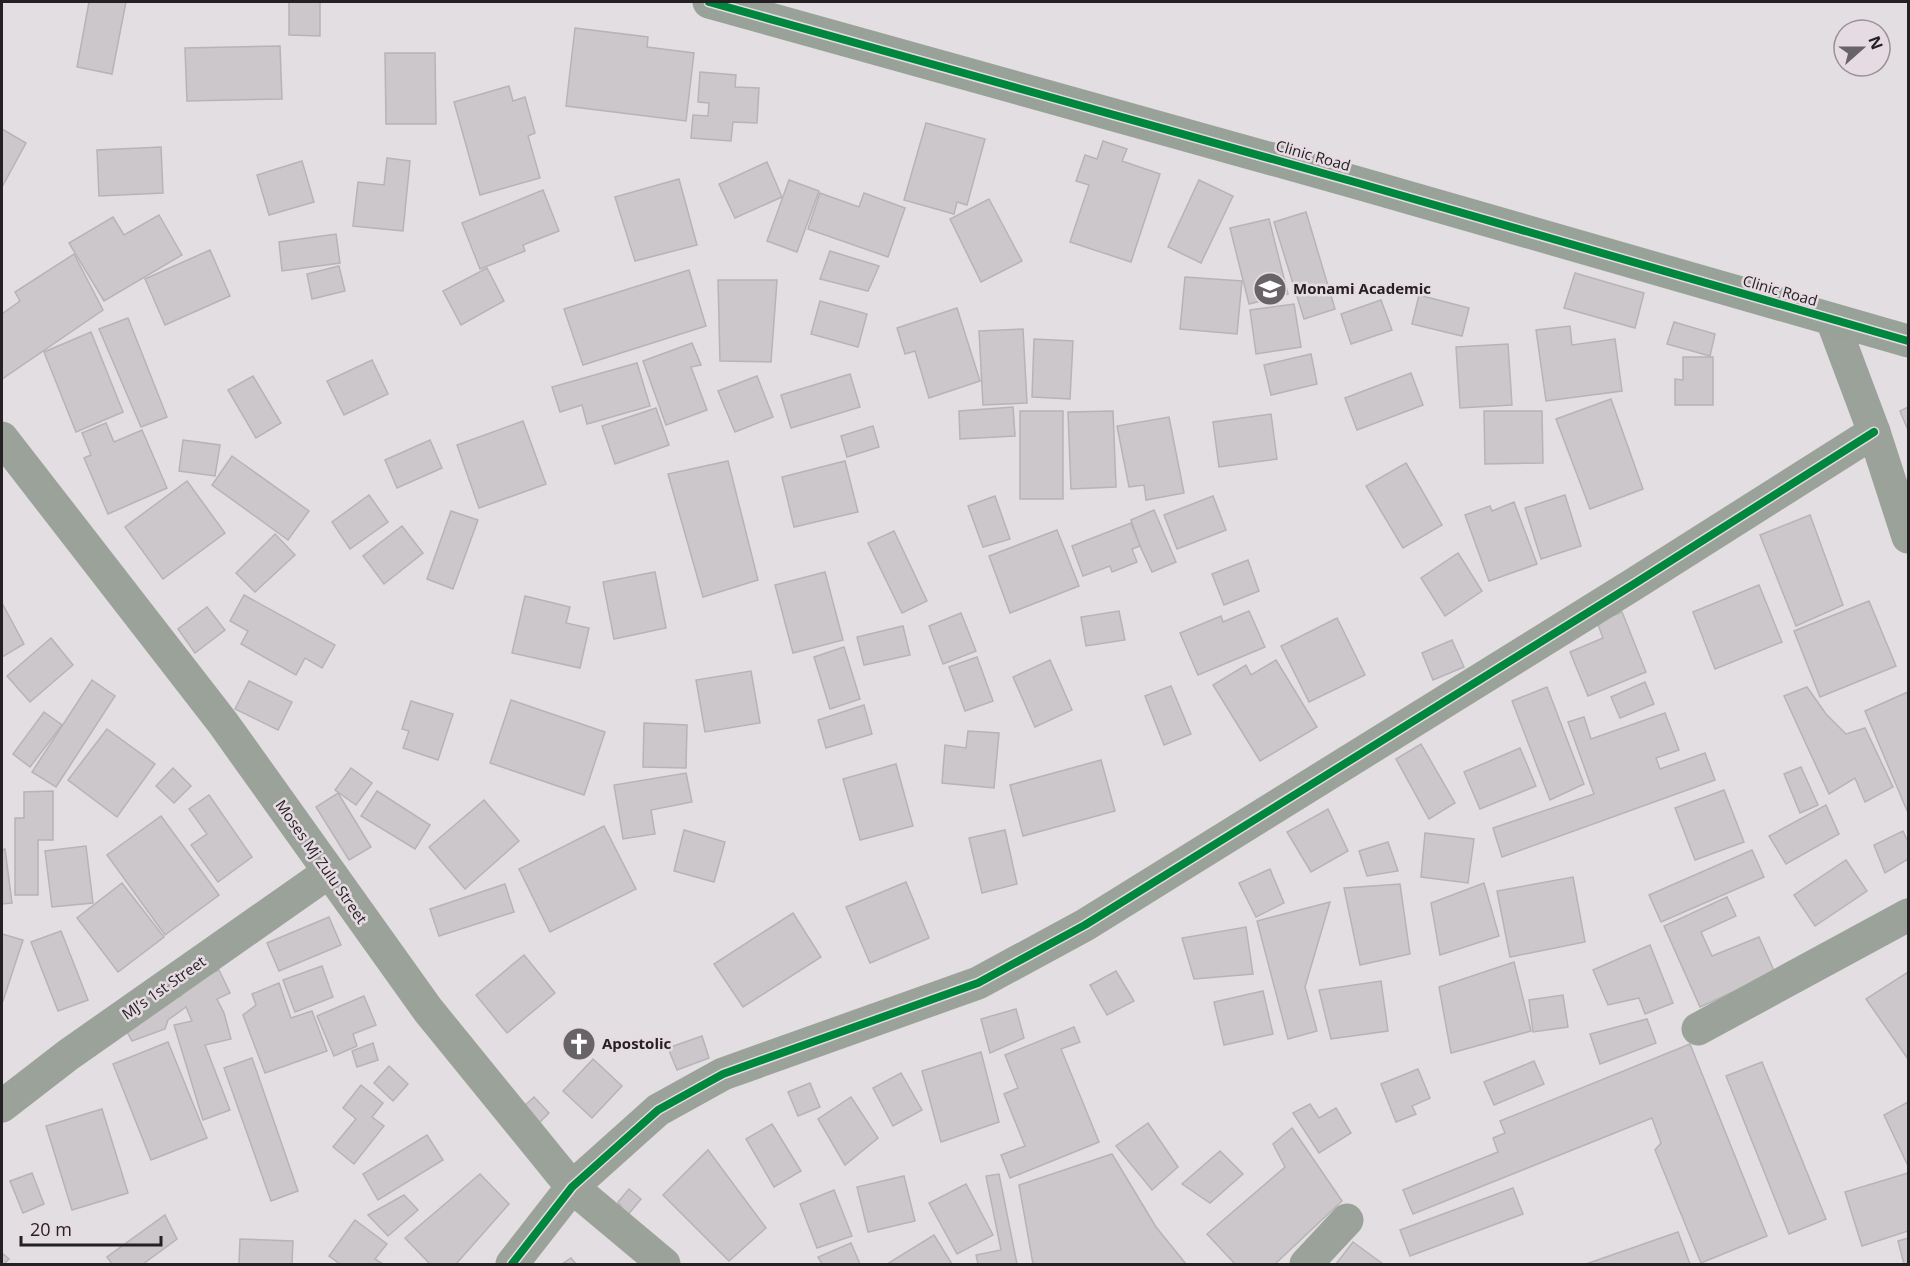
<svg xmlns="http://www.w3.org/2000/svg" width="1910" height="1266" font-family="'Open Sans',sans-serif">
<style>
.building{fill:#cbc7ca;stroke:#b8b3b6;stroke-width:1.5}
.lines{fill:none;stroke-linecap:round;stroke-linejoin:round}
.street{stroke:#9aa29a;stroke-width:33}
.secondary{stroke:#99a299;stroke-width:33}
.cycleway-casing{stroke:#e6dbe2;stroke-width:11}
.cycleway{stroke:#00873e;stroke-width:8}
.labels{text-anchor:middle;stroke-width:5;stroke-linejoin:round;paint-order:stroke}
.street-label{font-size:15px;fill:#252123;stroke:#e6dbe2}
.poi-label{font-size:15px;font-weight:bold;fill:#252123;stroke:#e6dbe2;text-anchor:start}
</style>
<rect width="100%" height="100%" fill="#e3dee1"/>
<!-- building -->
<g class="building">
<path d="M89,2H126L112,74L77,67Z"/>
<path d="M289,2H320V36L289,35Z"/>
<path d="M575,28L648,37L647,47L694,53L686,121L566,106Z"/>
<path d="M280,46L282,99L187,101L185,48Z"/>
<path d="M385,53H435L436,124H386Z"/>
<path d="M700,72L736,75L735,87L759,88L757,123L733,122L731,141L691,138L693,115L708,116L709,103L698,102Z"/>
<path d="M509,86L513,101L525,97L535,133L528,136L540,178L480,195L454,102Z"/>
<path d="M926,123L985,139L967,205L957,202L954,214L904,200Z"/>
<path d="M2,129L26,143L2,187Z"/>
<path d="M1103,141L1127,149L1122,161L1160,174L1131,262L1070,242L1089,185L1076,181L1085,155L1097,159Z"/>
<path d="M161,147L163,193L99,196L97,150Z"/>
<path d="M387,158L410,161L403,231L353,226L358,182L384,185Z"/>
<path d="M302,161L314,202L269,215L257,175Z"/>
<path d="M767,162L782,197L735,218L719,184Z"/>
<path d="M679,179L697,245L635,261L615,197Z"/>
<path d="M789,180L819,191L797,252L767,241Z"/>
<path d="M1199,180L1233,196L1201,263L1168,247Z"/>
<path d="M543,190L559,231L523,245L525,251L480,269L462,223Z"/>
<path d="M820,193L859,207L864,193L905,208L888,257L808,229Z"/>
<path d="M989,199L1022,261L981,282L950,219Z"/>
<path d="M1306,212L1335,309L1304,319L1274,222Z"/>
<path d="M159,215L182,255L104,301L69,243L113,217L124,235Z"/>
<path d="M1269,219L1288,294L1249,304L1230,228Z"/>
<path d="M336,234L340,263L282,271L279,242Z"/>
<path d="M210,250L230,296L165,325L145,279Z"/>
<path d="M830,251L879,266L868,291L820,279Z"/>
<path d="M74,254L103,310L2,379V314L20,301L15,292Z"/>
<path d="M339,266L345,291L312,299L307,274Z"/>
<path d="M487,268L504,301L461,325L443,291Z"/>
<path d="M689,270L706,326L583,365L564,309Z"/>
<path d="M1575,273L1644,293L1635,328L1564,308Z"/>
<path d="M1185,277L1242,281L1237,334L1180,329Z"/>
<path d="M718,280H777L771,362L720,361Z"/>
<path d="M1419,295L1469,308L1462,336L1412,324Z"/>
<path d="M1381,300L1392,330L1351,344L1341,314Z"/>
<path d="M820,301L867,314L858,347L811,334Z"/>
<path d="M1294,304L1301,347L1256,354L1250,310Z"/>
<path d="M957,308L980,381L929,398L915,351L905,354L897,328Z"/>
<path d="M128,318L167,417L141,427L99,329Z"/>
<path d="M1674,322L1715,334L1710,356L1667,344Z"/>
<path d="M1570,326L1572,345L1615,339L1622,391L1546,401L1536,330Z"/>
<path d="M1023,329L1027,403L983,405L979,331Z"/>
<path d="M91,332L123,412L76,432L44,352Z"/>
<path d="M1034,339L1073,341L1070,399L1032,397Z"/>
<path d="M692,343L701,365L691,367L707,410L666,425L643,361Z"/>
<path d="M1508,344L1512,405L1460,408L1456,347Z"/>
<path d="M1311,354L1317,384L1271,395L1264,365Z"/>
<path d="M1683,357H1713V405H1675V379L1683,380Z"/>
<path d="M372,360L388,394L344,415L327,381Z"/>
<path d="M637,363L650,406L587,424L582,405L560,412L552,387Z"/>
<path d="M1411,373L1423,405L1357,430L1345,398Z"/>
<path d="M850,374L860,407L791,428L781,395Z"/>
<path d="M253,376L281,423L256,438L228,390Z"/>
<path d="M757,376L773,417L735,432L718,391Z"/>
<path d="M1611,399L1643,489L1590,509L1556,419Z"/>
<path d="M1013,407L1015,436L960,439L959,411Z"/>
<path d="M1908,407V430L1900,411Z"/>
<path d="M656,408L669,445L615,464L602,426Z"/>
<rect x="1020" y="411" width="43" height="88"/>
<path d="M1113,411L1116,487L1071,489L1068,412Z"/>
<path d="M1484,411H1542L1543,463L1485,464Z"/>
<path d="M1271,414L1277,459L1219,467L1213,422Z"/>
<path d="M1169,417L1184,493L1146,500L1144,485L1129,487L1117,426Z"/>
<path d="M523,421L546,484L479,508L457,445Z"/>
<path d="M106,423L114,442L142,430L167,488L108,514L84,458L91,455L82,433Z"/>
<path d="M873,426L879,447L847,457L841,436Z"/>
<path d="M183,440L220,445L215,476L179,471Z"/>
<path d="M430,440L442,468L397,488L385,460Z"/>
<path d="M232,456L309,511L288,540L212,485Z"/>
<path d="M728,461L758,580L703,597L668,474Z"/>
<path d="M845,461L858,512L794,527L782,477Z"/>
<path d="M1406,463L1442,525L1403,548L1366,486Z"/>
<path d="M187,481L225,533L163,579L125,527Z"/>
<path d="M369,495L388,522L350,549L332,522Z"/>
<path d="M1565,495L1581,546L1541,559L1525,508Z"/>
<path d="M995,496L1010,539L983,547L968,506Z"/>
<path d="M1213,496L1226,530L1177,549L1164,515Z"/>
<path d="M1514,502L1537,564L1489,581L1465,515L1490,506L1492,511Z"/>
<path d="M1154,510L1176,562L1152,572L1140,546L1131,520Z"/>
<path d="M451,511L478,520L453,589L427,579Z"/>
<path d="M1810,515L1843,605L1796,626L1760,535Z"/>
<path d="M1131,523L1140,546L1132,549L1137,562L1112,572L1110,566L1083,576L1072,546Z"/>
<path d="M402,526L423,553L384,584L363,556Z"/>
<path d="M1057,530L1079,586L1010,613L989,556Z"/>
<path d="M894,531L927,601L902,613L868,543Z"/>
<path d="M275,534L295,555L255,592L236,573Z"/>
<path d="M1458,553L1482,591L1445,616L1421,578Z"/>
<path d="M1248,560L1259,591L1224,605L1212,574Z"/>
<path d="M655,572L666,628L614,639L603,582Z"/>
<path d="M825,572L843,640L793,653L775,585Z"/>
<path d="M1759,585L1782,642L1715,669L1693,612Z"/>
<path d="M244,595L335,645L322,668L305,658L296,675L241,644L248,631L230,621Z"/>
<path d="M525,596L570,607L566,623L589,628L580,668L512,653Z"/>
<path d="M1869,601L1896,666L1820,697L1794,631Z"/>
<path d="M2,603L24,644L2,657Z"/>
<path d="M207,607L225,630L195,653L178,629Z"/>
<path d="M1119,611L1125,640L1086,646L1081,617Z"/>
<path d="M1249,611L1265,647L1198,675L1180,633L1221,616L1223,622Z"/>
<path d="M1622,612L1646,672L1588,696L1570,652L1603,638L1597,622Z"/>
<path d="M961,613L976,651L943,664L929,626Z"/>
<path d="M1337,618L1365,675L1309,702L1281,646Z"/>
<path d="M903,626L910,655L864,665L857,637Z"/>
<path d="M51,638L73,665L30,702L7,676Z"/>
<path d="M1452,640L1464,667L1433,680L1422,653Z"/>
<path d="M844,647L860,699L830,709L814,657Z"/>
<path d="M977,657L993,701L965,711L949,667Z"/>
<path d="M1050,660L1072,710L1035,727L1013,677Z"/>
<path d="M1276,660L1317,727L1260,761L1213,685L1246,665L1251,675Z"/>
<path d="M751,671L760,723L705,732L696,680Z"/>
<path d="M92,680L115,696L56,787L32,772Z"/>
<path d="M249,681L292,702L278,730L235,709Z"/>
<path d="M1645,682L1654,704L1620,718L1611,697Z"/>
<path d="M1171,686L1191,734L1164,745L1145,696Z"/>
<path d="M1547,687L1584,784L1550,800L1512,701Z"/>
<path d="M1807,687L1826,714L1846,734L1865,728L1893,787L1865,802L1855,778L1829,794L1784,696Z"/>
<path d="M1908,692V813L1865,711Z"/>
<path d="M511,700L605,732L584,795L490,763Z"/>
<path d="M411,701L453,714L438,760L403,748L409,731L402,729Z"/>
<path d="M864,705L872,734L826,748L818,720Z"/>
<path d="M44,712L62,725L30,767L13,754Z"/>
<path d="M1665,713L1679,750L1656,758L1660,769L1705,753L1715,780L1502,857L1493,828L1594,794L1568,722L1584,717L1591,739Z"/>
<path d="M644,723L687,725L686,768L643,767Z"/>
<path d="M107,729L155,764L117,817L68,780Z"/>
<path d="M968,731L999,733L994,788L942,783L945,745L966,748Z"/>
<path d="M1421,744L1455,803L1429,819L1396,759Z"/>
<path d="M1520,748L1536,786L1480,809L1464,772Z"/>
<path d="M1101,760L1115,811L1023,836L1010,785Z"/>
<path d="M896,764L913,826L860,840L843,779Z"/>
<path d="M1801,767L1818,805L1800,813L1784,774Z"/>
<path d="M173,768L191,786L174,803L156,786Z"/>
<path d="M351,768L372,783L356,805L335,790Z"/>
<path d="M686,773L692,802L651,810L655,834L623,839L614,785Z"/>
<path d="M1724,790L1744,842L1695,860L1675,808Z"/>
<path d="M53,791V840H38V895H15V818H24V792Z"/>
<path d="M377,791L430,825L415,849L361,816Z"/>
<path d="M338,793L371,847L349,860L316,807Z"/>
<path d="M209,795L252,857L218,882L191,845L207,834L189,809Z"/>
<path d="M484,800L519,841L465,889L429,847Z"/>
<path d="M1826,805L1839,834L1786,864L1769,836Z"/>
<path d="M1328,809L1348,851L1311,872L1287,832Z"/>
<path d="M161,816L219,895L165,935L107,855Z"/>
<path d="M604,826L636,889L550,932L519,869Z"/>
<path d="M684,830L725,842L714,882L674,871Z"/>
<path d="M1005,830L1017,884L982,893L969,838Z"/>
<path d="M1903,831L1908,842V859L1885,873L1874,845Z"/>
<path d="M1425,833L1474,839L1468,883L1421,877Z"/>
<path d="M1388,842L1398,871L1367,876L1359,851Z"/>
<path d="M86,846L93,903L52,907L45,851Z"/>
<path d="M5,849L12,903L2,904V850Z"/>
<path d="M1752,850L1764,877L1661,922L1649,895Z"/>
<path d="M1846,860L1867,891L1815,926L1794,895Z"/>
<path d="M1270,869L1284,903L1256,917L1239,883Z"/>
<path d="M1573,877L1585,942L1510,957L1497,891Z"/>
<path d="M906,882L929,938L870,963L846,907Z"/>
<path d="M122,883L164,937L118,972L77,918Z"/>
<path d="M1484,883L1499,936L1440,955L1431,903Z"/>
<path d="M505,884L514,912L439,936L430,909Z"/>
<path d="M1400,884L1410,954L1360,965L1344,888Z"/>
<path d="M1727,897L1736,916L1701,932L1712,956L1759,937L1775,973L1700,1007L1664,926Z"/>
<path d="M1330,902L1305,987L1317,1031L1288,1039L1257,921Z"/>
<path d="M793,913L821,957L743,1007L714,964Z"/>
<path d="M329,917L341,945L279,971L267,943Z"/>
<path d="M1246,927L1253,974L1194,979L1182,938Z"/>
<path d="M61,931L88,1000L58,1011L31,942Z"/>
<path d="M2,934L23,940L3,1001H2Z"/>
<path d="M1650,945L1673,1003L1645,1014L1639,998L1608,1005L1593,970Z"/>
<path d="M524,955L555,993L507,1033L476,995Z"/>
<path d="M1514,962L1531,1031L1451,1053L1439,987Z"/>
<path d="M322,966L333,997L295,1012L283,980Z"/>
<path d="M219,970L230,993L217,999L224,1013L231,1039L205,1045L230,1110L203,1120L174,1025L192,1021L186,1007L168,1020L165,1029L132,1041L126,1030L137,1011L181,996L180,987Z"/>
<path d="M1116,971L1134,1001L1107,1015L1090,985Z"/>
<path d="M1908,972V1059L1866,999Z"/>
<path d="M1381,981L1388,1031L1331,1039L1319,990Z"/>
<path d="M279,983L291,1018L312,1011L327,1051L265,1073L243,1015L256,1005L252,994Z"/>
<path d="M1263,991L1273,1034L1224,1045L1214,1002Z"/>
<path d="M1563,995L1568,1027L1533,1032L1529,1000Z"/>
<path d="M364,996L376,1025L353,1034L357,1046L334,1056L317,1016Z"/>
<path d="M1016,1009L1024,1038L990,1053L981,1019Z"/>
<path d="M1647,1019L1656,1043L1600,1064L1590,1034Z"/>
<path d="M1074,1027L1080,1042L1061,1049L1099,1142L1010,1178L1001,1155L1025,1146L1004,1094L1018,1088L1005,1055Z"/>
<path d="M702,1036L709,1058L677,1070L668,1048Z"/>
<path d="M168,1042L207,1138L151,1160L113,1064Z"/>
<path d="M373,1043L378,1060L357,1067L352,1051Z"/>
<path d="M1690,1044L1767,1236L1701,1263L1655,1150L1661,1143L1652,1118L1413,1214L1403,1190L1498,1152L1493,1138L1505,1133L1500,1121Z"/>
<path d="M981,1052L999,1122L941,1142L922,1071Z"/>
<path d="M252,1058L298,1191L271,1201L224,1068Z"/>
<path d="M593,1059L622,1086L592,1118L563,1091Z"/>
<path d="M1534,1061L1544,1084L1494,1105L1484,1082Z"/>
<path d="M1762,1062L1826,1219L1789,1234L1726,1076Z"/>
<path d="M389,1066L408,1084L393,1101L374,1083Z"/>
<path d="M1418,1069L1430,1098L1412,1106L1416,1114L1396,1122L1381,1084Z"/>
<path d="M901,1073L922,1110L893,1126L873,1088Z"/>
<path d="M810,1083L820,1107L798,1116L788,1092Z"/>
<path d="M361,1085L383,1103L372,1117L384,1126L354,1164L333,1147L356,1119L343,1108Z"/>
<path d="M534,1097L549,1113L536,1126L520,1110Z"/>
<path d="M851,1097L878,1138L845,1165L818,1119Z"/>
<path d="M1908,1102V1166L1884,1115Z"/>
<path d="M1310,1104L1319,1118L1336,1108L1351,1133L1319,1153L1293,1113Z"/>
<path d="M102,1109L128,1193L72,1210L46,1126Z"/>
<path d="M1148,1123L1178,1167L1152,1190L1116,1146Z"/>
<path d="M772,1124L801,1171L774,1187L746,1139Z"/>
<path d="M1292,1128L1342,1201L1275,1264H1235L1207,1234L1285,1167L1273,1144Z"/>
<path d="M427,1135L443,1160L378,1200L363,1174Z"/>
<path d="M708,1150L766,1228L729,1261L663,1195Z"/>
<path d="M1220,1151L1243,1174L1210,1203L1182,1184Z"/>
<path d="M1112,1154L1156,1227L1186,1264H1033L1019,1185Z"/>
<path d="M32,1173L44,1204L23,1213L10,1181Z"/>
<path d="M1908,1173V1231L1862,1246L1845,1192Z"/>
<path d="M480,1174L509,1204L456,1264H430L405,1238Z"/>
<path d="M999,1174L1017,1264H978L976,1255L1001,1250L986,1176Z"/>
<path d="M904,1176L915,1221L868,1232L857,1187Z"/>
<path d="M966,1184L993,1235L957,1254L929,1203Z"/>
<path d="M1513,1188L1523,1214L1410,1256L1400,1230Z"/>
<path d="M629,1189L641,1199L627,1216L618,1202Z"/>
<path d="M834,1190L852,1236L817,1248L800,1204Z"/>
<path d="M404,1195L418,1210L388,1236L368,1215Z"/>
<path d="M165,1215L177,1239L143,1264H112L107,1257Z"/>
<path d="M355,1220L387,1244L375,1259L383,1264H340L329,1256Z"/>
<path d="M1678,1232L1690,1264H1586Z"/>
<path d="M934,1235L952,1264H887Z"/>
<path d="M1908,1238V1264H1904L1898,1241Z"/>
<path d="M240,1239L293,1241L292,1264H239Z"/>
<path d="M1353,1242L1383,1264H1336Z"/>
<path d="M851,1243L860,1264H822L818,1257Z"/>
<path d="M2,1253L9,1259L4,1264H2Z"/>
<path d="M571,1258L576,1264H562Z"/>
</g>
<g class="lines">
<!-- street -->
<g class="street">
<path d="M1832,320L1874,432L1908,537"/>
<path d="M2,438L223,723L428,1010L572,1187L664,1264"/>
<path d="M1698,1029L1908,915"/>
<path d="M2,1106L68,1055L329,872"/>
<path d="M512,1264L572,1187L658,1110L723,1074L978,983L1085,925L1634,584L1874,432"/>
<path d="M1306,1264L1347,1220"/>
</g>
<!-- secondary -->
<path class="secondary" d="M709,2L1358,183L1908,341"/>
<!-- cycleway casing -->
<g class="cycleway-casing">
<g id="cycleway">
<path d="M709,2L1358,183L1908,341"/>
<path d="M512,1264L572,1187L658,1110L723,1074L978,983L1085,925L1634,584L1874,432"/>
</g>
</g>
<!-- cycleway -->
<use href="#cycleway" class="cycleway"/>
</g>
<!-- icons -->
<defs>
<g id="school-disc" transform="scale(1.725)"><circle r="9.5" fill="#686366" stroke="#e6dbe2"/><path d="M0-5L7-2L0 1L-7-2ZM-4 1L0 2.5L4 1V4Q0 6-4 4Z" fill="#fff"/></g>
<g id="church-disc" transform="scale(1.725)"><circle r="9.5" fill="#686366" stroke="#e6dbe2"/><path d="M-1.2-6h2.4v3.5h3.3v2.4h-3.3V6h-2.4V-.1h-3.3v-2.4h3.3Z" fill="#fff"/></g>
</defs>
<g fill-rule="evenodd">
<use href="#school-disc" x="1270" y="289"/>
<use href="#church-disc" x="579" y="1044"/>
</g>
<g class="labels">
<!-- street labels -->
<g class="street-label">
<text transform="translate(1313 156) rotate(16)" y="5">Clinic Road</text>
<text transform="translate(1780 291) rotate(16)" y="5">Clinic Road</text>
<text transform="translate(321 862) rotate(55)" y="5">Moses Mj Zulu Street</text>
<text transform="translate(164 988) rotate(-35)" y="5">MJ’s 1st Street</text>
</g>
<!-- poi labels -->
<g class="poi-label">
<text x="1293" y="294">Monami Academic</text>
<text x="602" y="1049">Apostolic</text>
</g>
</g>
<!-- border -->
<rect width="1910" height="1266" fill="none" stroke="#252123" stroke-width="6"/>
<!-- north arrow -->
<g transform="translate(1862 48) rotate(69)"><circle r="28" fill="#e6dbe2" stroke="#999196" stroke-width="1.5"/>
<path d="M0-4.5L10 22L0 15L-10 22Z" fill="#686366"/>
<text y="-9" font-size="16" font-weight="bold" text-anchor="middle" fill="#252123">N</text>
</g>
<!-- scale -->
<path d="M21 1236v9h140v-9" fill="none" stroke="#252123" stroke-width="3"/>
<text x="30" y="1236" font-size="18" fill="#252123" stroke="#e6dbe2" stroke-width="4.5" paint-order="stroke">20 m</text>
</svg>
